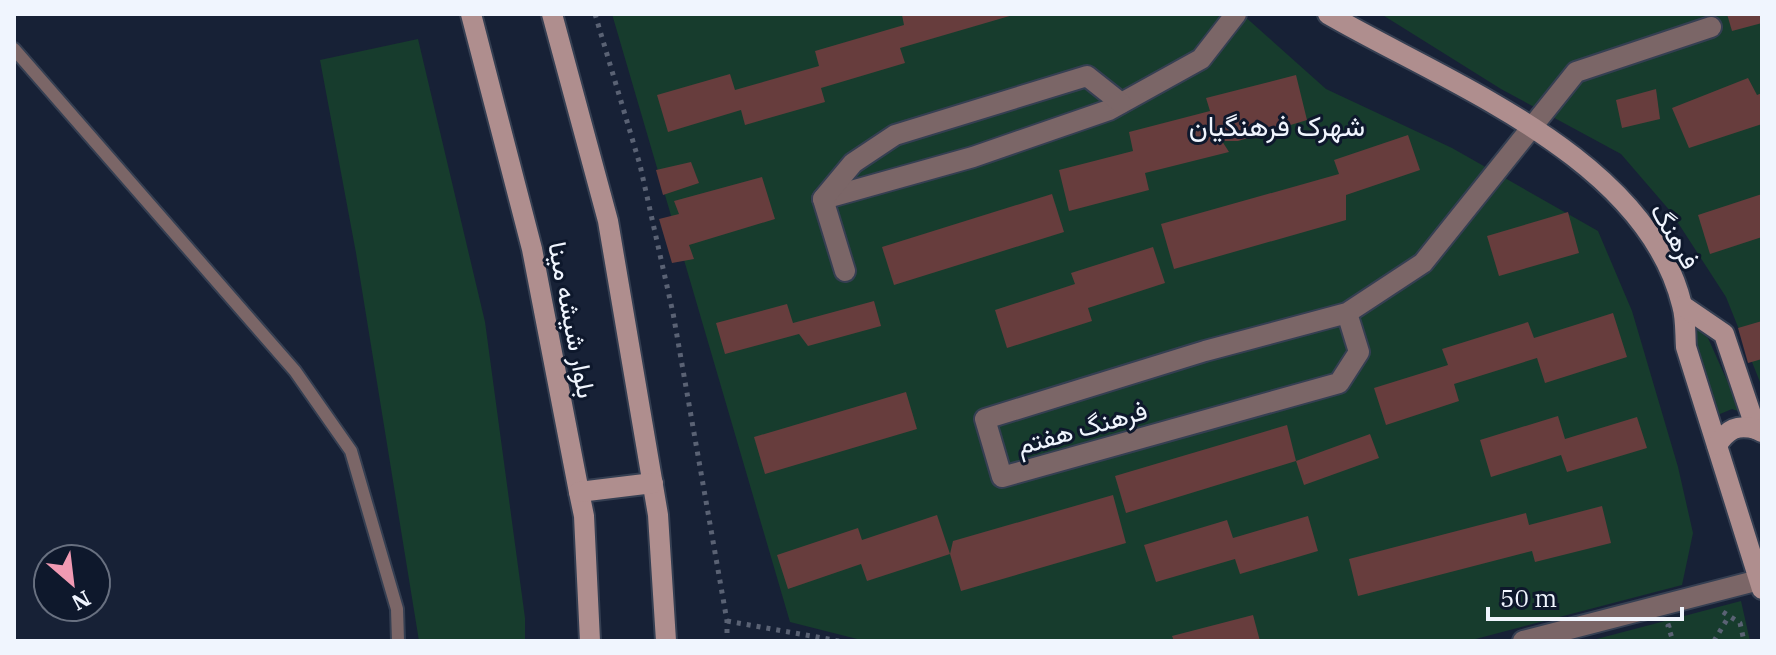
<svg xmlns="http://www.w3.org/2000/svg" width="1776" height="655" font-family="'IBM Plex Serif',Vazirmatn,serif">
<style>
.green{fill:#173c2d}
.building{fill:#673d3d}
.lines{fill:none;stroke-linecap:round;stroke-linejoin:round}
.lane-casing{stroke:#353f52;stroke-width:16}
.street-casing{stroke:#353f52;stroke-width:24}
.secondary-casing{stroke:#353f52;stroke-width:24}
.path{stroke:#5a6274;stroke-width:5;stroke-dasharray:4 6;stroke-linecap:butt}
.lane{stroke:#7b6667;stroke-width:12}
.street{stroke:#7b6667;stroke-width:20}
.secondary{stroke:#af8e8e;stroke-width:20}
.labels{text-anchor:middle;stroke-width:6;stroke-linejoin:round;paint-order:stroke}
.street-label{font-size:26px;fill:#f0f5fe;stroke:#0e182c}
.neighbourhood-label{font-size:28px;fill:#f0f5fe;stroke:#0e182c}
</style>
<rect width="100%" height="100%" fill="#172136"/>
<!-- green -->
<g class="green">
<path d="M612,14H1242L1326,89L1452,148L1598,231L1632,311L1678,467L1693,533L1682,585L1468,641H865L790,622Z"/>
<path d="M1381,14H1762V387L1726,297L1671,212L1621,154L1501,89Z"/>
<path d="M418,39L485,322L525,618V641H419L356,253L320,60Z"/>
<path d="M1692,325L1708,338L1741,412L1732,409L1720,414L1714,424Z"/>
<path d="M1741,601L1750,641H1589Z"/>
</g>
<!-- building -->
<g class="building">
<path d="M907,14L1013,15L900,48L905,63L821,88L825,102L745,125L741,110L668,132L657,95L730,74L735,90L819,66L815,51L904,25L902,15Z"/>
<path d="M1727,14H1762V23L1732,31Z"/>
<path d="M1296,75L1307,120L1238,141H1222L1229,152L1145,173L1149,190L1069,211L1059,170L1133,151L1129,132L1210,111L1206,98Z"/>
<path d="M1748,78L1757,95L1762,93V124L1689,148L1672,108Z"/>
<path d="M1656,89L1660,119L1622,128L1616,100Z"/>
<path d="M1408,135L1420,170L1346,195V220L1174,269L1161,224L1339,174L1334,160Z"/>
<path d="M691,162L699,183L663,195L656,170Z"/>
<path d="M762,177L775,219L689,245L694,259L672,263L659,219L679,214L674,201Z"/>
<path d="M1052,194L1064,232L894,285L882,247Z"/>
<path d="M1762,194V237L1710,254L1698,215Z"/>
<path d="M1568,212L1579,253L1499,276L1487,236Z"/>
<path d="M1153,247L1165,283L1088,308L1092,321L1007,348L995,310L1075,284L1071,273Z"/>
<path d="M874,301L881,326L808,346L799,334L725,354L716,323L787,304L793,323Z"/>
<path d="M1613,313L1627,357L1545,383L1537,358L1454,384L1459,401L1386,425L1374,388L1448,365L1442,349L1528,322L1534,338Z"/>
<path d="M1762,321V359L1748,363L1738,328Z"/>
<path d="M906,392L917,429L765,474L754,437Z"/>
<path d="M1558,416L1565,439L1637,417L1647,448L1567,472L1561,455L1491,477L1480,440Z"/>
<path d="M1287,425L1296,461L1126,513L1115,476Z"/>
<path d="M1370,434L1379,458L1304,485L1296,461Z"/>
<path d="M1113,495L1126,543L961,591L950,554L867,581L861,564L788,589L777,555L858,528L862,540L937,515L950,554L953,541Z"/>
<path d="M1602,506L1611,543L1535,562L1532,551L1358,596L1349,559L1526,513L1529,525Z"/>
<path d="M1308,516L1318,551L1240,574L1235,559L1156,582L1144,545L1227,520L1233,538Z"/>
<path d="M1253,615L1260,641H1174L1172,636Z"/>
</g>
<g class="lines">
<!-- lane casing -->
<g class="lane-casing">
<path id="lane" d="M14,49L295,371L351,451L397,609L398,641"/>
</g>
<!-- street casing -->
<g class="street-casing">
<g id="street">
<path d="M823,199L973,157L1109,110L1201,59L1236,14"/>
<path d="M845,271L823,199L853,163L895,135L1087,76L1121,103"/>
<path d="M1347,313L1359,352L1339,383L1002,477L985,419L1205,351L1347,313L1423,263L1576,72L1711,27"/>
<path d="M1523,641L1759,580"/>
</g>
</g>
<!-- secondary casing -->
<g class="secondary-casing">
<g id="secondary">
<path d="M471,14L532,249L579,492L584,516L590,641"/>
<path d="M552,14L608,221L658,515L666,641"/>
<path d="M1328,14C1447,83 1646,157 1682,305C1686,318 1685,334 1686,347L1762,589"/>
<path d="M1683,306L1724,334L1756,429L1762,432"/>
<path d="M1717,445C1728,429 1737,424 1756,429"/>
<path d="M579,492L653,483"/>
</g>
</g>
<!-- path -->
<g class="path">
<path d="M595,14L640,165L673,313L727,621V641"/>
<path d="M1723,612L1740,623L1744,641"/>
<path d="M727,621L839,641"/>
<path d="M1671,625L1668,626L1673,641"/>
<path d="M1714,641L1729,616"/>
</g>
<!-- lane -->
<use href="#lane" class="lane"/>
<!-- street -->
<use href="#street" class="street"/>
<!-- secondary -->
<use href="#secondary" class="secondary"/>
</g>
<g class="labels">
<!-- street labels -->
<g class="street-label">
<text transform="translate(1675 236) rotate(60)" y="9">فرهنگ</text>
<text transform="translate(572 320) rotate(79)" y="9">بلوار شیشه مینا</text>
<text transform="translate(1082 428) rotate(-16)" y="9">فرهنگ هفتم</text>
</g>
<!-- neighbourhood labels -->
<g class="neighbourhood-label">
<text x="1277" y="136">شهرک فرهنگیان</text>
</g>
</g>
<!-- border -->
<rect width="1776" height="655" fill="none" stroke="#f0f5fe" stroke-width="32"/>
<!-- north arrow -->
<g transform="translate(72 583) rotate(152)"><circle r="38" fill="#0e182c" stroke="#687080" stroke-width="2"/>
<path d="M0-6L14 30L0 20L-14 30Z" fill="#f19ab3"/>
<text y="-12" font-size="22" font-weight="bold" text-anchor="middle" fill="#f0f5fe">N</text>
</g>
<!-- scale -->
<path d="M1488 607v12h194v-12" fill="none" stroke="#f0f5fe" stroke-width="4"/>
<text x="1500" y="607" font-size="24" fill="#f0f5fe" stroke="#0e182c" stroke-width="6" paint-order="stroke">50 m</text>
</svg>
